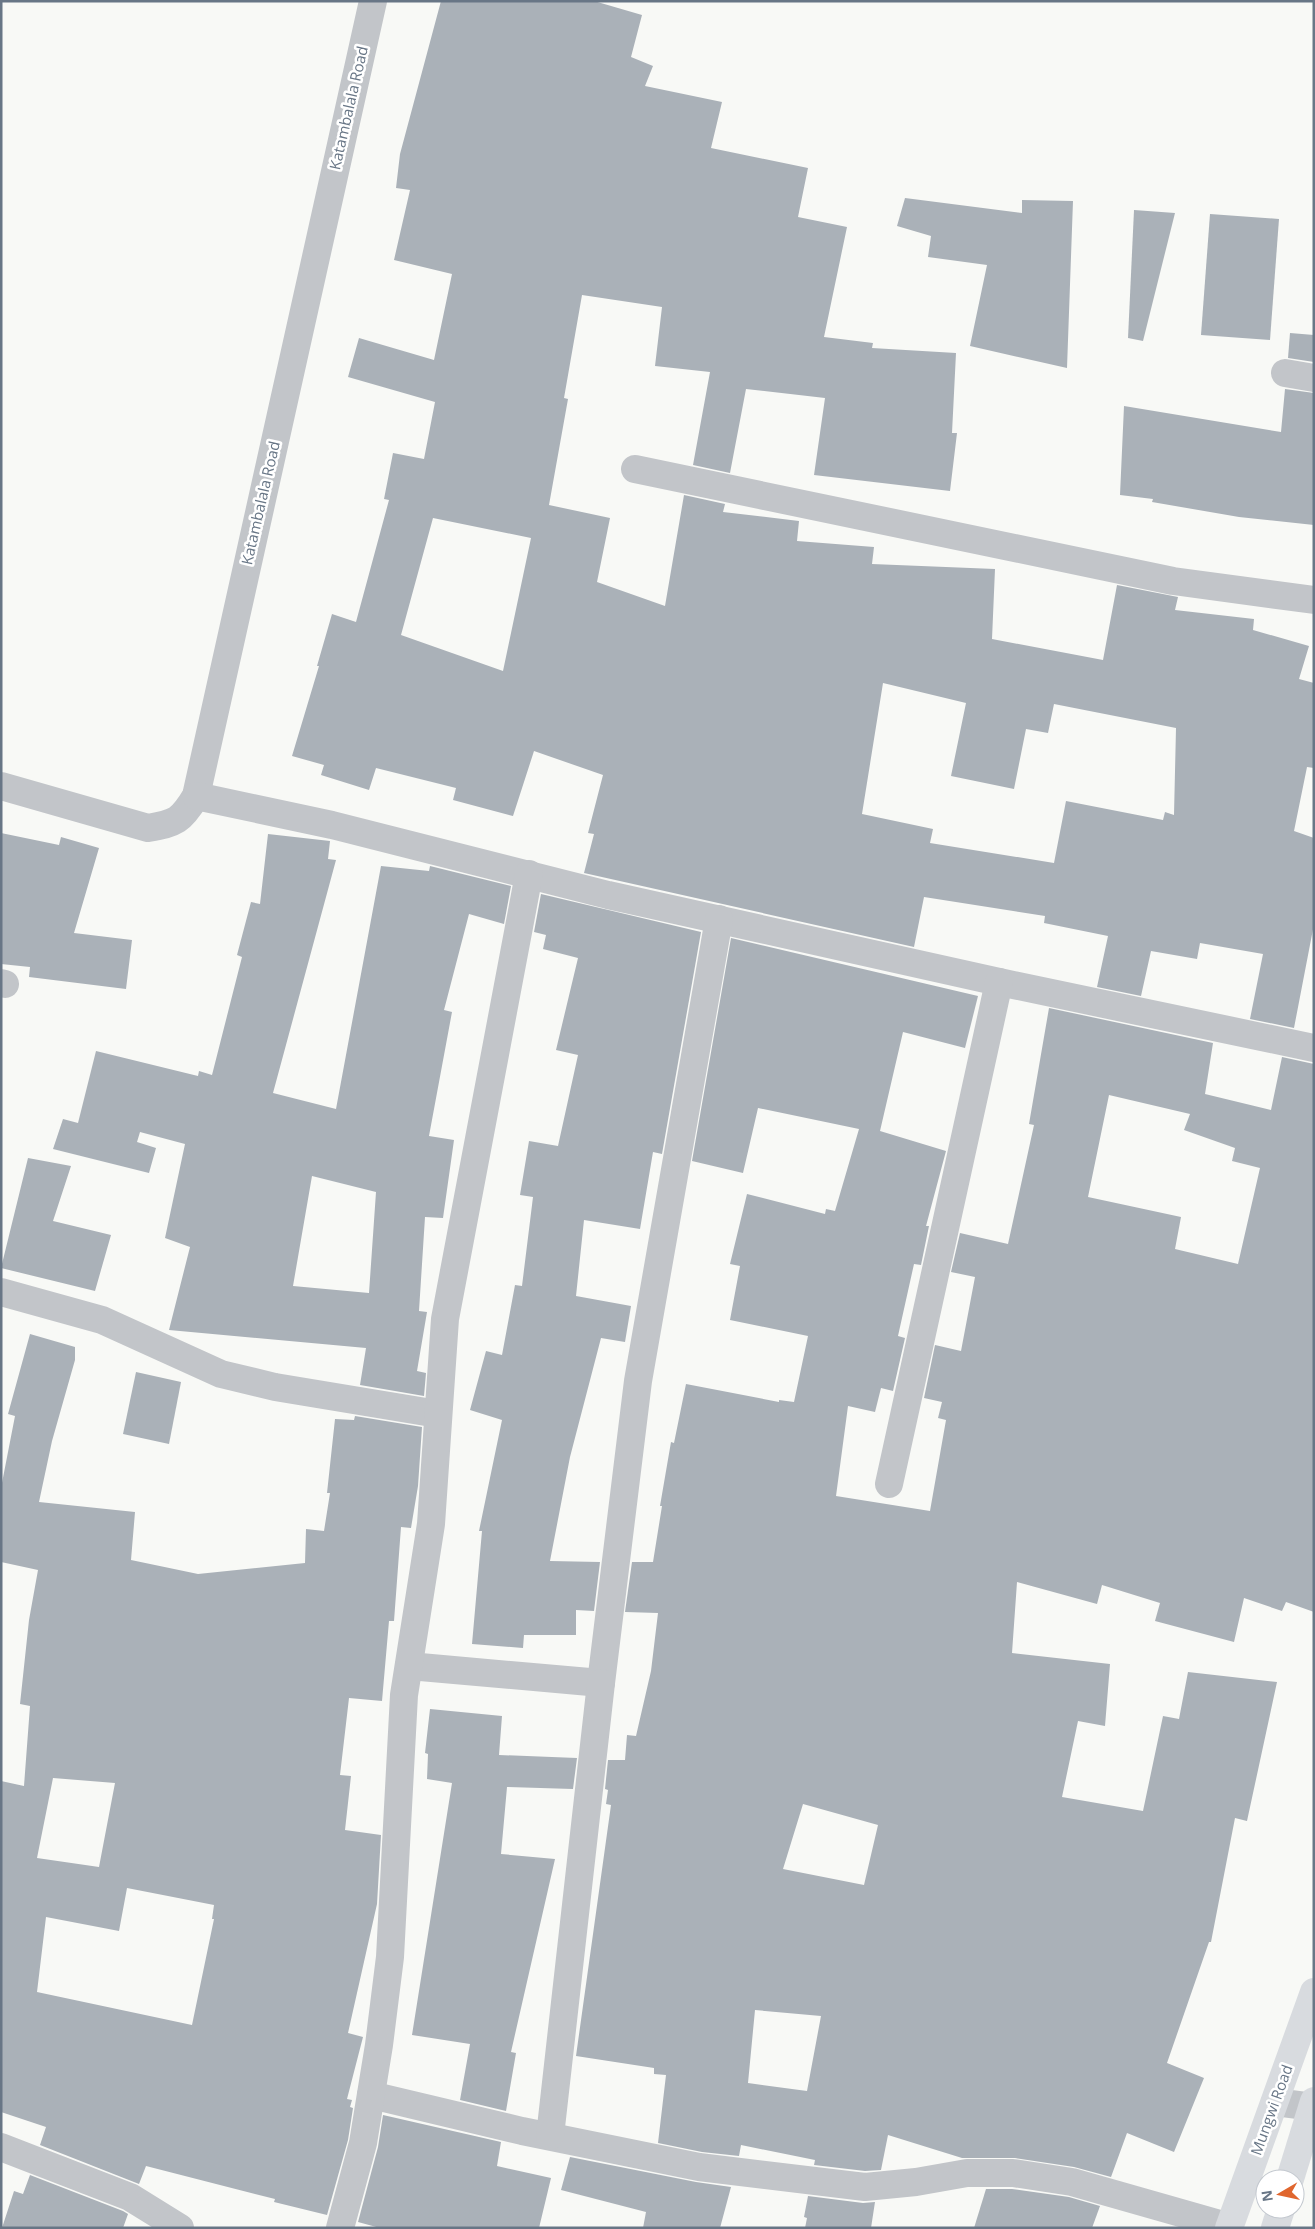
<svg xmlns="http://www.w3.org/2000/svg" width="1315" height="2229" font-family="'Open Sans',sans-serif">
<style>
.building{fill:#aab1b8;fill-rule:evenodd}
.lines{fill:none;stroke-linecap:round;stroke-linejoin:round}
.minor{stroke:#c2c5c9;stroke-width:28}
.major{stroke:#d8dbdf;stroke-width:28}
.labels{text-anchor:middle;stroke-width:5;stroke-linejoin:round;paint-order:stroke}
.street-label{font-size:15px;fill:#687686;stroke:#fff}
</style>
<rect width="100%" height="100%" fill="#f8f9f6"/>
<!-- building -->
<g class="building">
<path d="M441,1H594L642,15L631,57L653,66L645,86L722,102L711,148L808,168L798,217L847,227L824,337L873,343L872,348L956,353L952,433H957L950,491L814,475L825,398L746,389L730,473L693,465L710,372L655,366L662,307L582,295L564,398L568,399L549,505L610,518L597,582L665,606L684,495L725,504L723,512L799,521L797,541L874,547L872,564L995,569L992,639L1103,660L1117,585L1178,597L1175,610L1254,619L1253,630L1309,646L1299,679L1314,683V768L1307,767L1294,831L1314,838V924L1294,1028L1250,1019L1263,954L1200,943L1197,959L1151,951L1141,996L1097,987L1108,936L1044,923L1045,916L924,897L914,947L584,873L594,834L588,833L603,775L534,751L513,816L453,800L456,788L376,768L369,790L321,775L324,765L292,756L319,666H317L332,614L356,622L389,500L384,499L393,453L424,459L435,402L348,377L359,338L434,360L452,274L394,260L410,190L396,188L400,154ZM433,518L531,538L503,671L401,635ZM883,683L966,703L951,776L1014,789L1026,729L1048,733L1054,704L1176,728L1174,815L1165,812L1163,820L1066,801L1054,863L930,843L933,829L862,814Z"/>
<path d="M905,198L1022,213V200L1073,201L1067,368L970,346L987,265L928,257L931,236L897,226Z"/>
<path d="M1134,210L1175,213L1143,341L1128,338Z"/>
<path d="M1210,214L1279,219L1270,340L1201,335Z"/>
<path d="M1290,333L1314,335V362L1288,358Z"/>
<path d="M1285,389L1314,393V525L1239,517L1152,502L1153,499L1120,495L1124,406L1281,432Z"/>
<path d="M1,833L59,845L61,837L99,848L74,933L132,940L126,989L29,977L30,967L1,964Z"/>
<path d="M268,834L330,841L328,859L336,860L273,1093L336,1109L381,866L429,871L430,866L511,886L504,924L469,914L444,1010L452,1012L429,1136L454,1140L443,1218L425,1217L419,1311L427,1312L417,1371L426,1373L424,1396L360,1385L366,1348L169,1330L190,1247L165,1238L185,1144L140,1132L137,1142L156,1148L149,1173L53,1149L63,1119L78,1123L96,1051L198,1076L199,1071L212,1075L242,957L237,955L251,902L260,904ZM312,1176L376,1192L369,1293L293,1286Z"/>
<path d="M541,894L701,932L662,1154L653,1152L640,1229L584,1220L576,1296L631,1306L625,1342L601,1338L570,1457L550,1561L600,1562L594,1611L576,1610V1635H524L523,1648L472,1644L482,1531H479L502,1420L470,1410L486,1351L502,1355L515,1285L522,1286L533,1197L520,1195L529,1141L558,1146L578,1055L556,1050L578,958L543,949L546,935L534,932Z"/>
<path d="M731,938L978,996L965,1048L903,1032L880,1131L946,1151L926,1226H929L921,1265L914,1264L898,1336L905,1338L893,1391L881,1388L875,1412L848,1406L836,1496L930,1511L946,1420L938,1418L942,1402L924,1398L935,1345L961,1351L975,1277L951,1272L960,1233L1008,1244L1034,1125L1029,1124L1049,1008L1213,1043L1205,1094L1271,1110L1282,1057L1314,1064V1612L1286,1602L1282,1611L1244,1598L1234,1642L1155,1621L1160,1603L1102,1585L1097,1604L1017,1582L1012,1653L1110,1664L1105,1726L1078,1721L1062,1797L1143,1811L1163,1716L1179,1719L1188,1672L1277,1682L1247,1821L1235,1818L1211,1942H1209L1167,2063L1204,2078L1174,2152L1127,2133L1111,2177L1074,2167L1015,2158H962L888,2135L881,2170L865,2171L814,2165L815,2160L741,2145L739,2156L702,2152L658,2143L666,2075L654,2074V2068L576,2056L611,1805L606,1804L608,1790L605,1789L608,1760H625L627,1735L636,1736L651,1671L658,1613L625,1612L632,1562H653L662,1506H660L671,1442L674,1443L686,1384L779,1402V1400L794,1402L808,1336L730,1320L740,1266L730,1264L747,1194L825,1214L826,1209L835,1211L859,1129L758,1108L743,1173L692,1161ZM1109,1095L1190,1114L1184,1130L1235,1148L1232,1161L1260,1168L1238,1264L1175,1249L1181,1217L1088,1197ZM803,1804L878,1825L864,1885L783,1869ZM755,2010L821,2016L807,2091L748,2083Z"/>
<path d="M28,1158L71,1166L53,1221L111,1235L95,1291L1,1268Z"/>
<path d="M30,1334L75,1347V1360L52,1441L39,1502L135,1512L131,1560L198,1574L305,1563L306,1529L324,1531L330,1493H327L335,1419L354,1420L355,1416L422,1427L418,1486L411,1528L401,1527L394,1621H389L382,1701L349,1698L340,1775L351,1776L345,1830L381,1835L377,1904L348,2033L363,2037L347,2099L352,2100L350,2107L353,2108L348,2140L327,2215L274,2202L275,2199L146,2166L139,2184L40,2145L46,2127L1,2112V1781L24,1786L30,1706L20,1704L29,1620L38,1570L1,1562V1488L15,1416L8,1414ZM53,1778L115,1783L99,1867L37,1858ZM127,1888L214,1905L212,1919H214L192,2025L37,1992L46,1917L119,1931Z"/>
<path d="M136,1372L181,1382L169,1444L123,1434Z"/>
<path d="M430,1709L502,1716L499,1755L577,1758L573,1789L507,1787L501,1854L555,1859L511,2052L516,2053L506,2111L460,2100L470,2044L412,2035L452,1783L427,1779L428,1754L425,1753Z"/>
<path d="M383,2115L501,2142L497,2166L551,2178L539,2228H380L358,2222L378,2147Z"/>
<path d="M570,2157L696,2182L731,2187L720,2228H643L646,2212L561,2190Z"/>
<path d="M30,2175L123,2211L128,2214L123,2228H2L14,2191L23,2194Z"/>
<path d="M986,2189H1012L1069,2197L1100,2206L1092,2228H974Z"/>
<path d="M808,2196L863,2203L875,2202L871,2228H805L807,2218L804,2217Z"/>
</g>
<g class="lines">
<!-- minor -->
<g class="minor">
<path d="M1285,373L1314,378"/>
<path d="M635,469L1173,581L1314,600"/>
<path d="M1,786L148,828C176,823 181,821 196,796L373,1"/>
<path d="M196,796L332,825L608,895L999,982L1314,1048"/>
<path d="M1,983L5,984"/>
<path d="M1,1292L102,1320L221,1374L275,1387L438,1414"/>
<path d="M889,1484L999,982"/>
<path d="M409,1666L601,1683L638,1381L719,919"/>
<path d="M371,2095L522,2131L699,2167L865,2187L916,2182L967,2173H1013L1072,2182L1230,2227"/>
<path d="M1275,2102L1314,2107"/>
<path d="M550,2136L601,1683"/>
<path d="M1,2147L130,2197L180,2228"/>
<path d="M340,2228L363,2143L379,2045L390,1957L404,1695L431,1524L445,1319L529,874"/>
</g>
<!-- major -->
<g class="major">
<path d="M1290,2179L1314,2101"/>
<path d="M1229,2228L1314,1992"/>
<path d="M1275,2228L1281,2209"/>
</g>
</g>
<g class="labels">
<!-- street labels -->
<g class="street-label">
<text transform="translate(349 108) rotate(-77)" y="5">Katambalala Road</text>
<text transform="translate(261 503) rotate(-77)" y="5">Katambalala Road</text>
<text transform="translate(1272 2110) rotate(-70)" y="5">Mungwi Road</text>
</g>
</g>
<!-- border -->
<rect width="1315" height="2229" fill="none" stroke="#687686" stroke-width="5"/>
<!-- north arrow -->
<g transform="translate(1280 2194) rotate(261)"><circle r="24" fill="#ffffff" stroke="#c3c8cf"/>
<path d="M0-4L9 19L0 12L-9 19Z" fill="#e0662e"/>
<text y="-8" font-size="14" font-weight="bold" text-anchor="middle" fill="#687686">N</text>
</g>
</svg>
